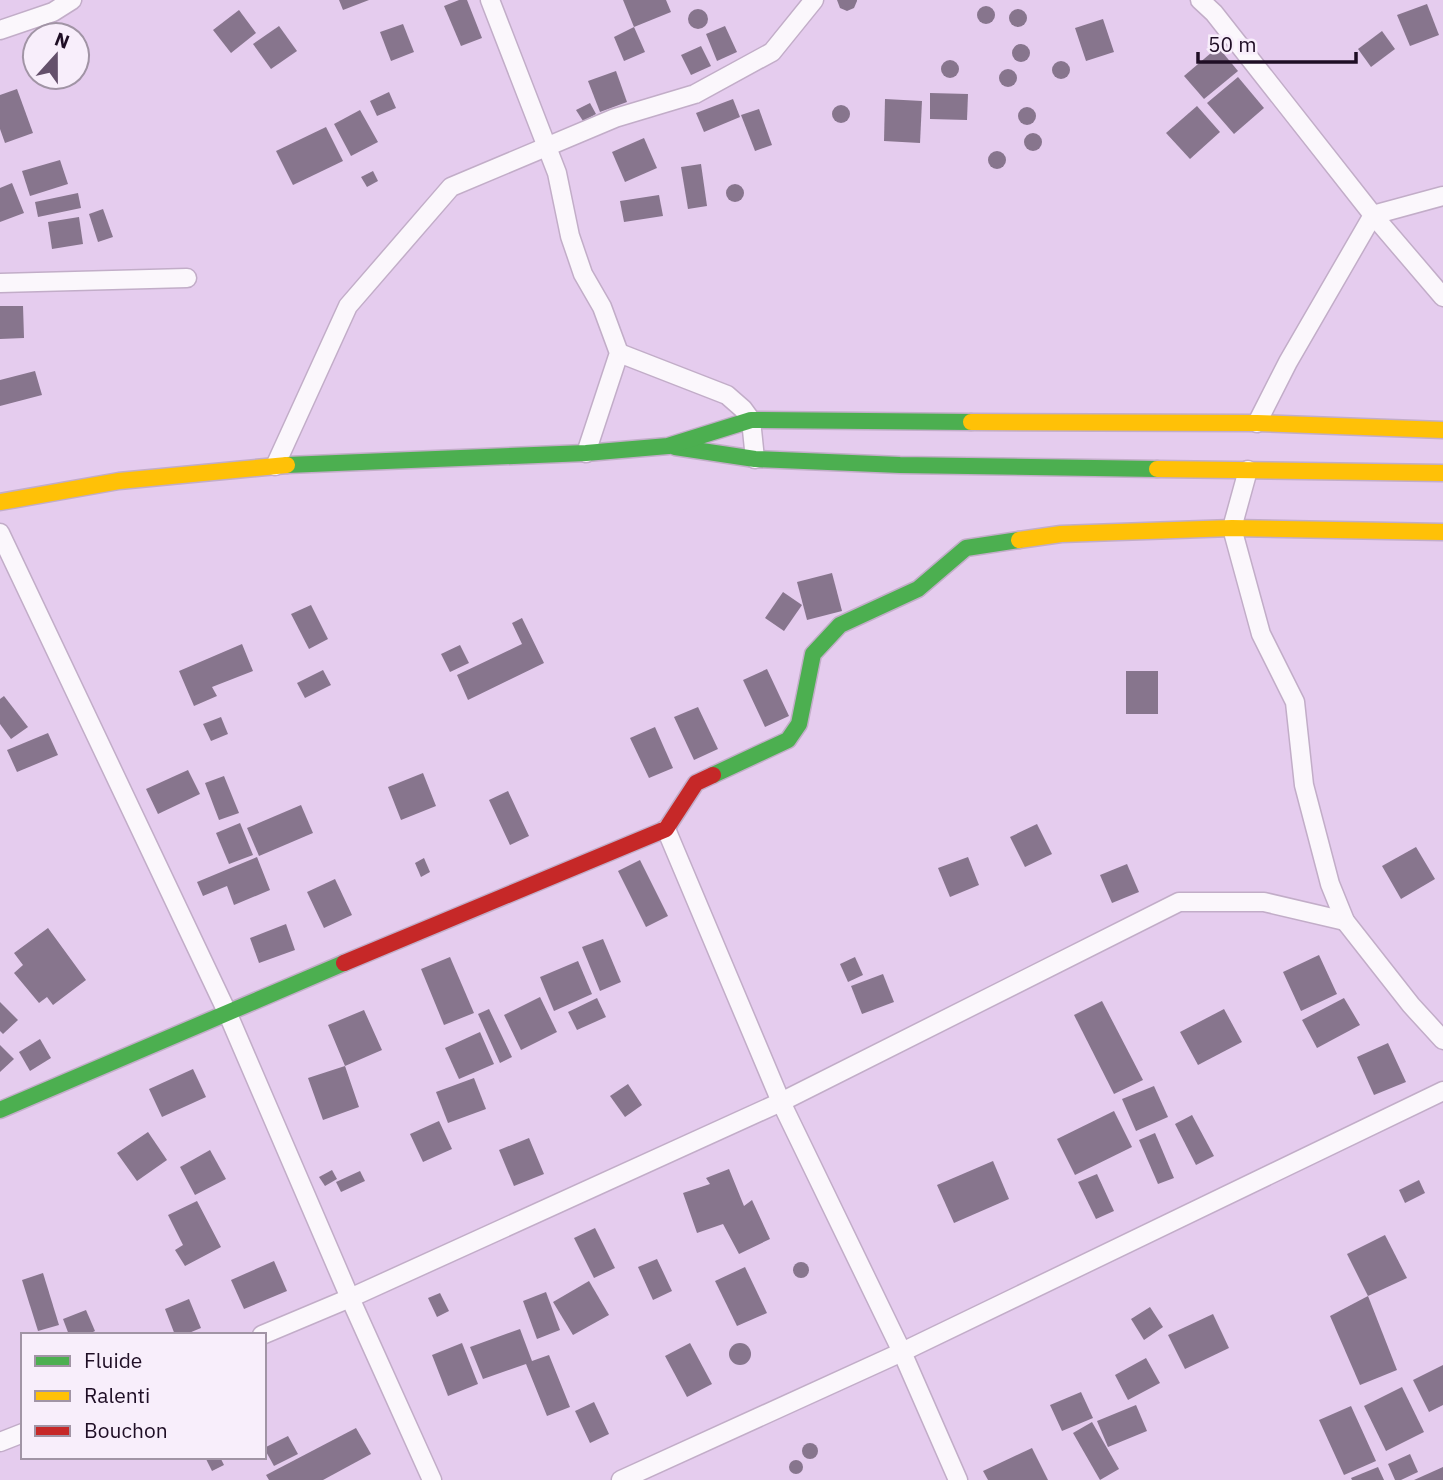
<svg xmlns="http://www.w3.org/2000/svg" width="1443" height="1480" font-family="'IBM Plex Sans',sans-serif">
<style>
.building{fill:#87758d}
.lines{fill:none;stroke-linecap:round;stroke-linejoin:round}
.street-casing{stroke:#c2adc8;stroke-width:21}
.fast-casing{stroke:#c2adc8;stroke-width:19}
.slow-casing{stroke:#c2adc8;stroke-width:19}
.jam-casing{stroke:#c2adc8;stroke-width:19}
.street{stroke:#fbf7fc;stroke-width:18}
.fast{stroke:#4caf50;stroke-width:16}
.slow{stroke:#ffc107;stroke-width:16}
.jam{stroke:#c62828;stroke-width:16}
</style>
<rect width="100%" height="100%" fill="#e5ccee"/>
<!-- building -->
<g class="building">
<path d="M339,0H369L343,10Z"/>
<path d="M459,0H467L482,38L461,46L444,6Z"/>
<path d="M623,0H666L671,12L634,27Z"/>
<path d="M837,0H857V1L854,8L847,11L840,8Z"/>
<path d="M1427,4L1439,35L1410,46L1397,15Z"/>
<circle cx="986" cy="15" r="9"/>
<circle cx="1018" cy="18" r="9"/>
<circle cx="698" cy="19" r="10"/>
<path d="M239,10L256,33L231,53L213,30Z"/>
<path d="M1103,19L1114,52L1086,61L1075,28Z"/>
<path d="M403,24L414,52L391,61L380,32Z"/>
<path d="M279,26L297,51L271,69L253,44Z"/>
<path d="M725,26L737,52L717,61L706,34Z"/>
<path d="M634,27L645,52L624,61L614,37Z"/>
<path d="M1382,31L1395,49L1371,67L1358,49Z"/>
<circle cx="1021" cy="53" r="9"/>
<path d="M701,46L711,66L691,75L681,55Z"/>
<path d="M1218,47L1238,71L1204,99L1184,76Z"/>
<circle cx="950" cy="69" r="9"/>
<circle cx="1061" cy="70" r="9"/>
<circle cx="1008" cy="78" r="9"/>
<path d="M616,71L627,102L600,112L588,81Z"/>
<path d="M1238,77L1264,108L1234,134L1207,103Z"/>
<path d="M17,89L33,133L5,143L0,129V95Z"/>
<path d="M389,92L396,108L377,116L370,101Z"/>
<path d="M930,93L968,94L967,120L930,119Z"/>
<path d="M733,99L740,117L704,132L696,113Z"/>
<path d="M885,99L922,101L920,143L884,141Z"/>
<path d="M590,103L596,114L583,121L576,110Z"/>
<circle cx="841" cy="114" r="9"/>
<path d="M1197,106L1220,132L1190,159L1166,133Z"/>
<circle cx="1027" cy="116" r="9"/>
<path d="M759,109L772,145L755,151L741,115Z"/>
<path d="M360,110L378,142L351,156L334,124Z"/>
<path d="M326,127L343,161L293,185L276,151Z"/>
<circle cx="1033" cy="142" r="9"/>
<path d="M644,138L657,168L625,182L612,152Z"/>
<circle cx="997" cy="160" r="9"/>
<path d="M60,160L68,184L30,196L22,171Z"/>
<path d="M701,164L707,206L688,209L681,167Z"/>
<path d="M373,171L378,181L367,187L361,177Z"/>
<path d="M12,183L24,213L0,222V188Z"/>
<circle cx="735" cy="193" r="9"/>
<path d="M78,193L81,208L38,217L35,202Z"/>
<path d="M659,195L663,216L624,222L620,201Z"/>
<path d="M103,209L113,237L98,242L89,214Z"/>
<path d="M79,217L83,244L52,249L48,222Z"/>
<path d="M0,306H23L24,338L0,339Z"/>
<path d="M35,371L42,395L0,406V380Z"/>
<path d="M832,573L842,611L807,620L797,582Z"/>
<path d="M783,592L802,605L784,631L765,618Z"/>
<path d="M311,605L328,639L309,649L291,614Z"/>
<path d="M522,618L544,663L468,700L457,675L522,644L512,623Z"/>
<path d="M242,644L253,671L212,687L217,696L194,706L179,671Z"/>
<path d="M460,645L469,663L450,672L441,654Z"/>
<path d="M767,669L789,716L765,727L743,680Z"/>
<path d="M323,670L331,685L305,698L297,683Z"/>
<rect x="1126" y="671" width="32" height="43"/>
<path d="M4,696L28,727L11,739L0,724V699Z"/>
<path d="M698,707L718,749L694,760L674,717Z"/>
<path d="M221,717L228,734L211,741L203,724Z"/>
<path d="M655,727L673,768L649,778L630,738Z"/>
<path d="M48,733L58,755L17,772L7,750Z"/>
<path d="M188,770L200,794L158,814L146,789Z"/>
<path d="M423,773L436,806L401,820L388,787Z"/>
<path d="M224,776L239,813L219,820L205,783Z"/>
<path d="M508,791L529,836L510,845L489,800Z"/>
<path d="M301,805L313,833L259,856L247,828Z"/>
<path d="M240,823L253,855L229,864L216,833Z"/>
<path d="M1037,824L1052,854L1025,867L1010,837Z"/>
<path d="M1416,847L1435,879L1401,899L1382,866Z"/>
<path d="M257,857L270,890L234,905L227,886L203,896L197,882Z"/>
<path d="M968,857L979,885L950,897L938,868Z"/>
<path d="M424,858L430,872L421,877L415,863Z"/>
<path d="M640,860L668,916L646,927L618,871Z"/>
<path d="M1127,864L1139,892L1112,903L1100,875Z"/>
<path d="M335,879L352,915L324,928L307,892Z"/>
<path d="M286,924L295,950L259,963L250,938Z"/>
<path d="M48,928L86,980L53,1005L47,997L39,1003L14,973L23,965L14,953Z"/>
<path d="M603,939L621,982L600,991L582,947Z"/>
<path d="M1319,955L1337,994L1301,1011L1283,972Z"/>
<path d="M450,957L474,1013L444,1025L421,969Z"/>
<path d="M855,957L863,975L848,982L840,964Z"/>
<path d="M578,961L592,994L554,1011L540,977Z"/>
<path d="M883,974L894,1002L862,1014L851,986Z"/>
<path d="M540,997L557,1032L521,1050L504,1015Z"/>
<path d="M597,998L606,1017L577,1030L568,1012Z"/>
<path d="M1344,998L1360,1025L1317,1048L1302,1020Z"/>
<path d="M1102,1001L1143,1080L1114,1094L1074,1015Z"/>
<path d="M0,1002L18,1020L3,1034L0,1031Z"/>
<path d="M489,1009L512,1057L500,1063L478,1014Z"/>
<path d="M1224,1009L1242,1042L1198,1065L1180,1032Z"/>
<path d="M364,1010L382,1050L345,1066L359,1107L323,1120L308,1078L345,1066L328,1025Z"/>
<path d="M480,1032L494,1064L459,1079L445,1048Z"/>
<path d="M40,1039L51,1058L30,1071L19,1052Z"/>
<path d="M1388,1043L1406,1082L1374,1095L1357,1057Z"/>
<path d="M0,1045L14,1059L0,1072Z"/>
<path d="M193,1069L206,1097L162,1117L149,1089Z"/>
<path d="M474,1078L486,1109L448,1123L436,1092Z"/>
<path d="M628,1084L642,1105L625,1117L610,1096Z"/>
<path d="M1154,1086L1168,1117L1136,1131L1122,1099Z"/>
<path d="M1114,1111L1132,1147L1075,1175L1057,1139Z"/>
<path d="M1192,1115L1214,1156L1196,1165L1175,1124Z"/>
<path d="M439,1121L452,1149L423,1162L410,1134Z"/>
<path d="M148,1132L167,1160L137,1181L117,1153Z"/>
<path d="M1155,1133L1174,1178L1158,1184L1139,1140Z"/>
<path d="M529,1138L544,1174L514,1186L499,1150Z"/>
<path d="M210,1150L226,1179L195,1195L180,1167Z"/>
<path d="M993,1161L1009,1199L954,1223L937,1185Z"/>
<path d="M729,1169L744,1206L752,1200L770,1239L739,1254L723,1224L697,1233L683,1193L710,1184L706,1178Z"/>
<path d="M332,1170L337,1179L325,1186L319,1177Z"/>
<path d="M360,1171L365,1181L341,1192L336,1182Z"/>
<path d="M1097,1174L1114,1211L1096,1219L1078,1182Z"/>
<path d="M1419,1180L1425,1193L1405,1203L1399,1190Z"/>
<path d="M197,1201L221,1247L185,1266L175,1250L183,1245L168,1215Z"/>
<path d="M595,1228L615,1268L594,1278L574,1238Z"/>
<path d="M1385,1235L1407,1278L1368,1296L1347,1254Z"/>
<path d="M657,1259L672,1291L653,1300L638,1267Z"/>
<path d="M274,1261L287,1291L244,1309L231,1280Z"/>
<circle cx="801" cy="1270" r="8"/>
<path d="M745,1267L767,1313L737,1326L715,1281Z"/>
<path d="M43,1273L59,1325L38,1331L22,1280Z"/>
<path d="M589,1281L609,1315L573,1335L553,1302Z"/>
<path d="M546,1292L560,1330L537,1339L523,1301Z"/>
<path d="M440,1293L449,1311L437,1317L428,1298Z"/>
<path d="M1368,1296L1397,1370L1360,1385L1330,1316Z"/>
<path d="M189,1299L201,1328L184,1335H175L165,1309Z"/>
<path d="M1150,1307L1163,1327L1144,1340L1131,1319Z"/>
<path d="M86,1310L95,1331L87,1335H69L63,1319Z"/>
<path d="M1213,1314L1229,1348L1185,1369L1168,1335Z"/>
<path d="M520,1329L532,1361L549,1355L570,1407L547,1416L526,1364L483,1379L470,1347Z"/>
<circle cx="740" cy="1354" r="11"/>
<path d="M462,1343L478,1384L448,1396L432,1355Z"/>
<path d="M690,1343L712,1384L687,1397L665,1356Z"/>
<path d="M1146,1358L1160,1383L1128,1400L1115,1375Z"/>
<path d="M1443,1365V1405L1429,1412L1413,1380Z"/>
<path d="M1402,1387L1424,1432L1386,1451L1364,1406Z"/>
<path d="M1081,1392L1093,1418L1062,1431L1050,1405Z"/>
<path d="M594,1402L609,1434L590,1443L575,1411Z"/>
<path d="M1136,1405L1147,1431L1108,1447L1097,1421Z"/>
<path d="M1351,1406L1376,1461L1344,1475L1319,1420Z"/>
<path d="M1092,1422L1119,1469L1100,1480L1073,1433Z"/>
<path d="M356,1428L371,1454L323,1480H269L266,1475Z"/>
<path d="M288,1436L298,1454L274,1466L264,1448Z"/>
<circle cx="810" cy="1451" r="8"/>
<path d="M1032,1448L1048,1480H988L983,1471Z"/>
<path d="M1410,1454L1418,1472L1401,1480H1395L1388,1464Z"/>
<path d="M205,1457H220L224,1465L212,1471Z"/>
<circle cx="796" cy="1467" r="7"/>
<path d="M1378,1467L1384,1480H1352L1351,1478Z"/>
<path d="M1443,1467V1480H1414Z"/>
</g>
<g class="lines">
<!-- street casing -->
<g class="street-casing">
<g id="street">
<path d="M490,0L557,173L570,236L583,274L602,307L619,353L586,453"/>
<path d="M1200,0L1214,13L1373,215L1443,297"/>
<path d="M0,30L53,12L72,0"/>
<path d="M0,283L187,278"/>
<path d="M619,353L727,395L743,409L751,420L755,459"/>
<path d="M1257,423L1288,362L1373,215L1443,196"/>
<path d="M275,466L348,306L451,187L615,118L695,94L772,52L814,0"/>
<path d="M1248,470L1232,528L1261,634L1295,702L1304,785L1330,884L1345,921L1411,1005L1443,1040"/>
<path d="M0,533L227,1012L350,1298L432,1480"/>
<path d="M666,829L781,1102L902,1352L958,1480"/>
<path d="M262,1335L350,1298L781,1102L1179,902H1264L1345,921"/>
<path d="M0,1442L23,1433"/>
<path d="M621,1480L902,1352L1443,1091"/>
</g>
</g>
<!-- fast casing -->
<g class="fast-casing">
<g id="fast">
<path d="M675,447L755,459L900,465L1157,469"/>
<path d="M287,465L586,453L668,446L751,420L971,422"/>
<path d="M713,775L788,740L799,724L813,654L840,625L918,589L966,548L1019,540"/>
<path d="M0,1110L344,963"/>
</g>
</g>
<!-- slow casing -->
<g class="slow-casing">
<g id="slow">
<path d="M971,422L1257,423L1443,430"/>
<path d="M1157,469L1443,473"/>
<path d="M0,502L119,481L287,465"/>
<path d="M1019,540L1061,534L1232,528L1443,532"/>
</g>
</g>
<!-- jam casing -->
<g class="jam-casing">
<path id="jam" d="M344,963L666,829L696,783L713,775"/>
</g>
<!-- street -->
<use href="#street" class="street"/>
<!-- fast -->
<use href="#fast" class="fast"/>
<!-- slow -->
<use href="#slow" class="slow"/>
<!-- jam -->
<use href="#jam" class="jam"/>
</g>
<!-- legend -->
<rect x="21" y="1333" width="245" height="126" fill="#f8eefb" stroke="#a194a5" stroke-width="2"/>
<rect x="35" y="1356" width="35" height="10" fill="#4caf50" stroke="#a194a5" stroke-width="2"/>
<text x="84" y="1368" font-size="21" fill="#1f0e25">Fluide</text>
<rect x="35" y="1391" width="35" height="10" fill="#ffc107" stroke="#a194a5" stroke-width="2"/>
<text x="84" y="1403" font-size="21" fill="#1f0e25">Ralenti</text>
<rect x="35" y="1426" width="35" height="10" fill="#c62828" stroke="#a194a5" stroke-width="2"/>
<text x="84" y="1438" font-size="21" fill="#1f0e25">Bouchon</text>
<!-- north arrow -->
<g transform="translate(56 56) rotate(21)"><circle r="33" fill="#f8eefb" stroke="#a194a5" stroke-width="2"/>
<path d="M0-5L12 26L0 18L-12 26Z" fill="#64506b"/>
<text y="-10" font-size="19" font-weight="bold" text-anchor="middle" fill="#1f0e25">N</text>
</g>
<!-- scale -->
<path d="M1198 52v10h158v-10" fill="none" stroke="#1f0e25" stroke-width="3.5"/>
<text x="1208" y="52" font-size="21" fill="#1f0e25" stroke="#f8eefb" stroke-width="5" paint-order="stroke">50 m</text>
</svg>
